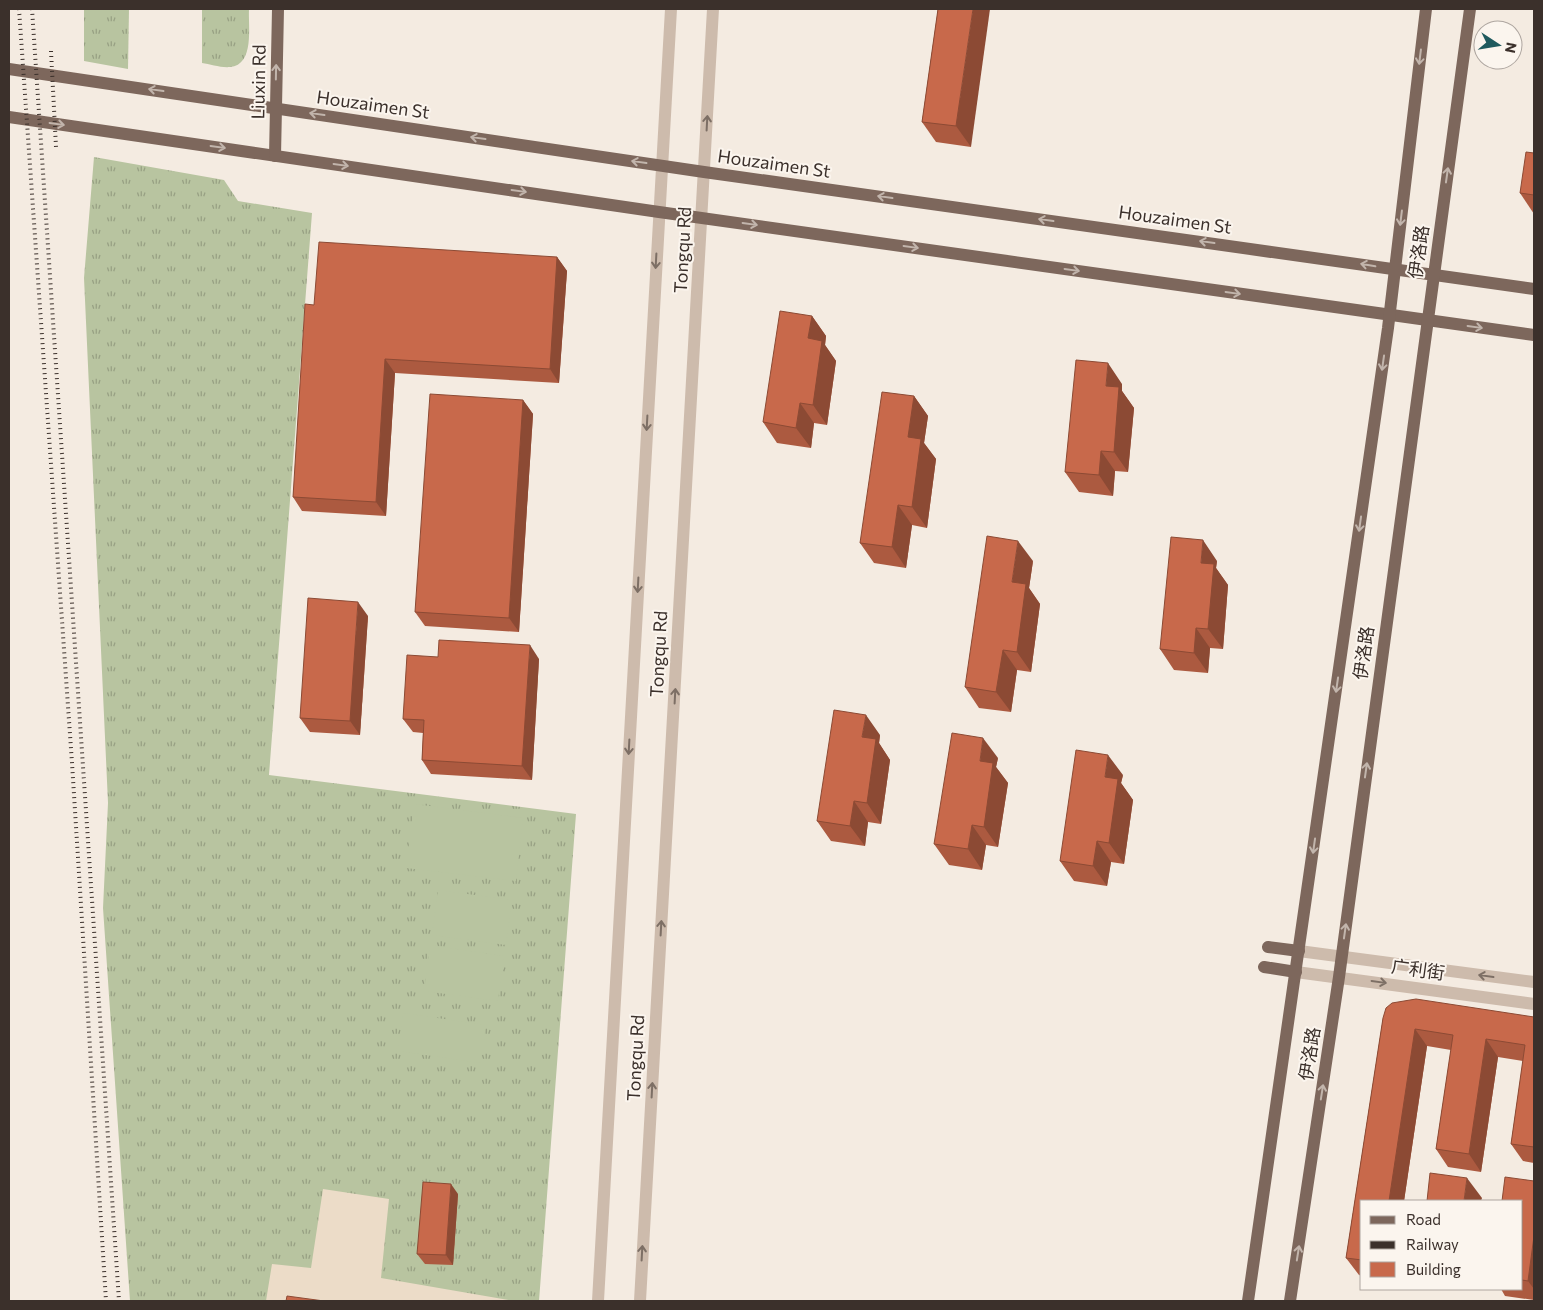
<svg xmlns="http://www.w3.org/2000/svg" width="1543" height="1310" font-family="Commissioner,'Noto Sans SC',sans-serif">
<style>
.grass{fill:url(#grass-tufts)}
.garden{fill:#b8c4a0}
.plaza{fill:#ecdcc8}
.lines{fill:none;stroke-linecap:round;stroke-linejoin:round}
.minor{stroke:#cdbbac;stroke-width:12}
.major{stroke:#7d675c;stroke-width:12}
.rail{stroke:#3b302b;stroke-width:4;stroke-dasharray:1 4;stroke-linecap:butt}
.wall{fill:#ac5a40}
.shaded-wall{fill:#8c4a34}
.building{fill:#c8694b;stroke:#8c4a34}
.oneway{stroke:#c2b5ac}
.oneway2{stroke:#7d6f65}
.labels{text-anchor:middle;stroke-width:4;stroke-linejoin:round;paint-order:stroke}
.street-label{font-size:18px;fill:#3b302b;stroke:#fbf5ee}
</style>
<defs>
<pattern id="grass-tufts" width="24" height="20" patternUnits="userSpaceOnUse" patternTransform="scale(1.25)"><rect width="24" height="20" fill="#b8c4a0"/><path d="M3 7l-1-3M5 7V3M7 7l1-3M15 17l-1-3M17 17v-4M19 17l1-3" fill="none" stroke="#97a083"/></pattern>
</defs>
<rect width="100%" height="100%" fill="#f4ebe1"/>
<!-- grass -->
<g class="grass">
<path d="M84,9H129L128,69L84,61Z"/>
<path d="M202,9H249C248,26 255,65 230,67C221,68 210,64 202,63Z"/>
<path d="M94,157L224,180L238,201L312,213L269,775L576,814L539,1301H130L103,908L108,803L84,278Z"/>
</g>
<!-- garden -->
<g class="garden">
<path d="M414,804L523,818L516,881L406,868Z"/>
<path d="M438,890L512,900L506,945L432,935Z"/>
<path d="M430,945L504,956L498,1001L424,991Z"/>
<path d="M403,1013L486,1025L481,1063L398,1051Z"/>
</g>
<!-- plaza -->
<path class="plaza" d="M323,1189L389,1199L381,1278L514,1301H266L272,1264L311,1268Z"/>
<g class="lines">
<!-- minor -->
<g class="minor">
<path d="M1299,951L1534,982"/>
<path d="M1296,972L1534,1004"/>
<path d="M598,1301L671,9"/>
<path d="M640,1301L713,9"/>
</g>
<!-- major -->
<g class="major">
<path d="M9,69L704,172L1534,289"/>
<path d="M9,117L659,212L1534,335"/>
<path d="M275,156L278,9"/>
<path d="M1268,947L1299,951"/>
<path d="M1264,967L1296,972"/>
<path d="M1248,1301L1388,328L1426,9"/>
<path d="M1290,1301L1339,977L1470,9"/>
</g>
<!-- rail -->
<g class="rail">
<path d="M19,9L72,763L106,1301"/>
<path d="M32,9L119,1301"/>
<path d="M51,51L56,147"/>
</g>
</g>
<!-- wall -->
<g class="wall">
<path d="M938,9L971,147L936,142L922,122Z"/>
<path d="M1534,153V214L1520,193Z"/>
<path d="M557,257L567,271L559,383L395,373L386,516L302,511L293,497L314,305Z"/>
<path d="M812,316L826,336L825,345L836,361L827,425L814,423L811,448L777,443L763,422Z"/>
<path d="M1122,384V391L1134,408L1128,472L1115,471L1113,496L1079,492L1065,472Z"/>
<path d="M914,396L928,416L924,443L936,459L927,528L912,525L906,568L874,563L860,543Z"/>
<path d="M523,400L533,414L519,632L425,626L415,612Z"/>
<path d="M1033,561L1029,588L1040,604L1031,672L1017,670L1011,712L979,708L965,687Z"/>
<path d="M1217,561L1216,568L1228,585L1223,649L1210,648L1208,673L1174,670L1160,649Z"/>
<path d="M368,616L360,735L310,732L300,718Z"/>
<path d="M438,657L539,659L532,780L431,774L422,760L423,733L413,732L403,719Z"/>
<path d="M880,735L879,743L890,760L881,824L868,822L865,846L831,841L817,821Z"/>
<path d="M998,758L996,767L1008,783L998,847L986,845L982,870L949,865L934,844Z"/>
<path d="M1123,775L1121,783L1133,800L1124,864L1111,862L1107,886L1074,881L1060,861Z"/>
<path d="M1534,1017V1163L1523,1161L1511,1144L1523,1061L1498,1057L1481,1172L1448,1167L1436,1149L1451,1050L1427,1046L1404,1201H1362V1276L1359,1275L1346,1258L1383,1018Z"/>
<path d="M1534,1181V1300L1505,1296L1501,1289H1522V1201Z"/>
<path d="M458,1194L453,1265L425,1264L417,1254Z"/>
</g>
<!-- shaded-wall -->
<g class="shaded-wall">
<path d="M973,9H990L971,147L956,126Z"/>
<path d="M557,257L567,271L559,383L550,369Z"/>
<path d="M812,316L826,336L825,345L836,361L827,425L813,405L808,338Z"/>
<path d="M385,359L395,373L386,516L376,502Z"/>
<path d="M1108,363L1122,384V391L1134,408L1128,472L1114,452L1106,386Z"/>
<path d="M914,396L928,416L924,443L936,459L927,528L912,507L908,437Z"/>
<path d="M523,400L533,414L519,632L509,618Z"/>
<path d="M800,403L814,423L811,448L796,428Z"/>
<path d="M1101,451L1115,471L1113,496L1099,475Z"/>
<path d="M898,505L912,525L906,568L892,547Z"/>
<path d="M1203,540L1217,561L1216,568L1228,585L1223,649L1208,629L1201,563Z"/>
<path d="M1018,541L1033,561L1029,588L1040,604L1031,672L1017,652L1012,582Z"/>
<path d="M358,602L368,616L360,735L350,721Z"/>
<path d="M1196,628L1210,648L1208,673L1194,653Z"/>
<path d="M530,645L539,659L532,780L522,766Z"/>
<path d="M1003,650L1017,670L1011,712L996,692Z"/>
<path d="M866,715L880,735L879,743L890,760L881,824L867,803L862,737Z"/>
<path d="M983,738L998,758L996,767L1008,783L998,847L984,827L980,761Z"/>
<path d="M1108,755L1123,775L1121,783L1133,800L1124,864L1109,843L1105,777Z"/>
<path d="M854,801L868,822L865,846L850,826Z"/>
<path d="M972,825L986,845L982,870L968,849Z"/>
<path d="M1097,841L1111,862L1107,886L1093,866Z"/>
<path d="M1415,1029L1427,1046L1404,1201H1389Z"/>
<path d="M1486,1039L1498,1057L1481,1172L1469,1154Z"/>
<path d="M1467,1178L1482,1198L1481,1201H1464Z"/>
<path d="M451,1184L458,1194L453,1265L446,1255Z"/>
<path d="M1534,1236V1289L1528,1281Z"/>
</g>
<!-- building -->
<g class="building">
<path d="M938,9H973L956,126L922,122Z"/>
<path d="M1526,152L1534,153V195L1520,193Z"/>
<path d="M319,242L557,257L550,369L385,359L376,502L293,497L305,304L314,305Z"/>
<path d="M780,311L812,316L808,338L822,341L813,405L800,403L796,428L763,422Z"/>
<path d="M1076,360L1108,363L1106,386L1119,387L1114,452L1101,451L1099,475L1065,472Z"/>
<path d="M882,392L914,396L908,437L921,439L912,507L898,505L892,547L860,543Z"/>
<path d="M430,394L523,400L509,618L415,612Z"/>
<path d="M987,536L1018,541L1012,582L1026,584L1017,652L1003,650L996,692L965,687Z"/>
<path d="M1171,537L1203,540L1201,563L1214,564L1208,629L1196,628L1194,653L1160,649Z"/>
<path d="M308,598L358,602L350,721L300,718Z"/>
<path d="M439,640L530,645L522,766L422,760L424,720L403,719L407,655L438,657Z"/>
<path d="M834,710L866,715L862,737L876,739L867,803L854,801L850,826L817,821Z"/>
<path d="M952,733L983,738L980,761L993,763L984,827L972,825L968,849L934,844Z"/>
<path d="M1076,750L1108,755L1105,777L1118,779L1109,843L1097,841L1093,866L1060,861Z"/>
<path d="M1416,999L1534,1017V1147L1511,1144L1525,1045L1486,1039L1469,1154L1436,1149L1453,1035L1415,1029L1389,1201H1362V1260L1346,1258L1383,1018L1386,1008L1392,1003Z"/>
<path d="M1430,1173L1467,1178L1464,1201H1427Z"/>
<path d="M1505,1177L1534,1181V1236L1528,1281L1522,1280V1201H1502Z"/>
<path d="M423,1182L451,1184L446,1255L417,1254Z"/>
<path d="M287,1296L324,1301H286Z"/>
</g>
<!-- one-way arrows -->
<defs><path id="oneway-shaft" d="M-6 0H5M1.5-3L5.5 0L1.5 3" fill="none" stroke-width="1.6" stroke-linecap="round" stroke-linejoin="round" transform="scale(1.25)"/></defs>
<g class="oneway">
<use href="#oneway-shaft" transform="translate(1420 57) rotate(97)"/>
<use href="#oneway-shaft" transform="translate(276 72) rotate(-89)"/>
<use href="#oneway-shaft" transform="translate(156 90) rotate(-172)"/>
<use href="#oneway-shaft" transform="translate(317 114) rotate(-172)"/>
<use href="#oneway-shaft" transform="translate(57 124) rotate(8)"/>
<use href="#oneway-shaft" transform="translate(478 138) rotate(-172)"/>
<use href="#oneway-shaft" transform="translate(218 147) rotate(8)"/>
<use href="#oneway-shaft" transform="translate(639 162) rotate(-172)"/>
<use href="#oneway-shaft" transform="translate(341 165) rotate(8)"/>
<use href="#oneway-shaft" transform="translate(1447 175) rotate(-82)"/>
<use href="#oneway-shaft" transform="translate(519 191) rotate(8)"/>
<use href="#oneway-shaft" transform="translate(885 197) rotate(-172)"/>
<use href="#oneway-shaft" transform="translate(1401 218) rotate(97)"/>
<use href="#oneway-shaft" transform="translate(1046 220) rotate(-172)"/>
<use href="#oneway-shaft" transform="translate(750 224) rotate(8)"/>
<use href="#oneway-shaft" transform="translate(1207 242) rotate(-172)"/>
<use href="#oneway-shaft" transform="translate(911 247) rotate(8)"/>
<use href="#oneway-shaft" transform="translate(1368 265) rotate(-170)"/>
<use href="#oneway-shaft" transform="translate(1072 270) rotate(8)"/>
<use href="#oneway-shaft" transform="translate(1233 293) rotate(8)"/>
<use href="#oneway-shaft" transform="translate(1475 327) rotate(8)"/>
<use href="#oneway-shaft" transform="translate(1383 363) rotate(98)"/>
<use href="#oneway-shaft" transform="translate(1360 524) rotate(98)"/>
<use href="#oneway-shaft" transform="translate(1337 685) rotate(98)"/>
<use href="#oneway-shaft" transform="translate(1366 770) rotate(-82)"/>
<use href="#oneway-shaft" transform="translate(1314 846) rotate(98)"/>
<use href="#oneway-shaft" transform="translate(1345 931) rotate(-82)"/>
<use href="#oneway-shaft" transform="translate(1322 1092) rotate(-81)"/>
<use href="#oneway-shaft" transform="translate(1298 1253) rotate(-81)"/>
</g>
<g class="oneway2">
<use href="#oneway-shaft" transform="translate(707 123) rotate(-87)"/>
<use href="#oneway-shaft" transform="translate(656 261) rotate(93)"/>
<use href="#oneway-shaft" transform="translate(647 423) rotate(93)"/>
<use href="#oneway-shaft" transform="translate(638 585) rotate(93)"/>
<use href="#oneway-shaft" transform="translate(675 696) rotate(-87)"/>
<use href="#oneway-shaft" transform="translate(629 747) rotate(93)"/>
<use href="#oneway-shaft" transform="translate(661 928) rotate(-87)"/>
<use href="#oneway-shaft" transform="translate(1486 976) rotate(-172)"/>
<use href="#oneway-shaft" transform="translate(1379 982) rotate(8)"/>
<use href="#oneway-shaft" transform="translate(652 1090) rotate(-87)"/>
<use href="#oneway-shaft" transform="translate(642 1253) rotate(-87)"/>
</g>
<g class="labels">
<!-- street labels -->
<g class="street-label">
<text transform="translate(259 82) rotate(-89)" y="6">Liuxin Rd</text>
<text transform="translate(373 105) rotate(8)" y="6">Houzaimen St</text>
<text transform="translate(774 164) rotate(8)" y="6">Houzaimen St</text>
<text transform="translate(1175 220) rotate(8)" y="6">Houzaimen St</text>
<text transform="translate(683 250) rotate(-87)" y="6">Tongqu Rd</text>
<text transform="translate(1419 252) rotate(-82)" y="6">伊洛路</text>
<text transform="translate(1364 653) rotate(-82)" y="6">伊洛路</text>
<text transform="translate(659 654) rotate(-87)" y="6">Tongqu Rd</text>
<text transform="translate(1418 970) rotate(8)" y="6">广利街</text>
<text transform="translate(1310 1054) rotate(-81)" y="6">伊洛路</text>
<text transform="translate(636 1058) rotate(-87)" y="6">Tongqu Rd</text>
</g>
</g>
<!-- border -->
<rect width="1543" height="1310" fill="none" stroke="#3b302b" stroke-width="20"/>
<!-- legend -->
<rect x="1360" y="1200" width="162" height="90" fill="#fbf5ee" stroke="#aea6a0"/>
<rect x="1370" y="1216" width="25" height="8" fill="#7d675c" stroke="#aea6a0"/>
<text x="1406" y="1225" font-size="15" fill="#3b302b">Road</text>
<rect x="1370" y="1241" width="25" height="8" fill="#3b302b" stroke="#aea6a0"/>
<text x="1406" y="1250" font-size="15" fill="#3b302b">Railway</text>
<rect x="1370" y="1262" width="25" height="15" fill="#c8694b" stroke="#aea6a0"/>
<text x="1406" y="1275" font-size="15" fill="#3b302b">Building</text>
<!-- north arrow -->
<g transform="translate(1498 45) rotate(102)"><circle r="24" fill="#fbf5ee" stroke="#aea6a0"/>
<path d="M0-4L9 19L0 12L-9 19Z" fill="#1f5a5e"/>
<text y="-8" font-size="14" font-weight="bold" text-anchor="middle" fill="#3b302b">N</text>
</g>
</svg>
